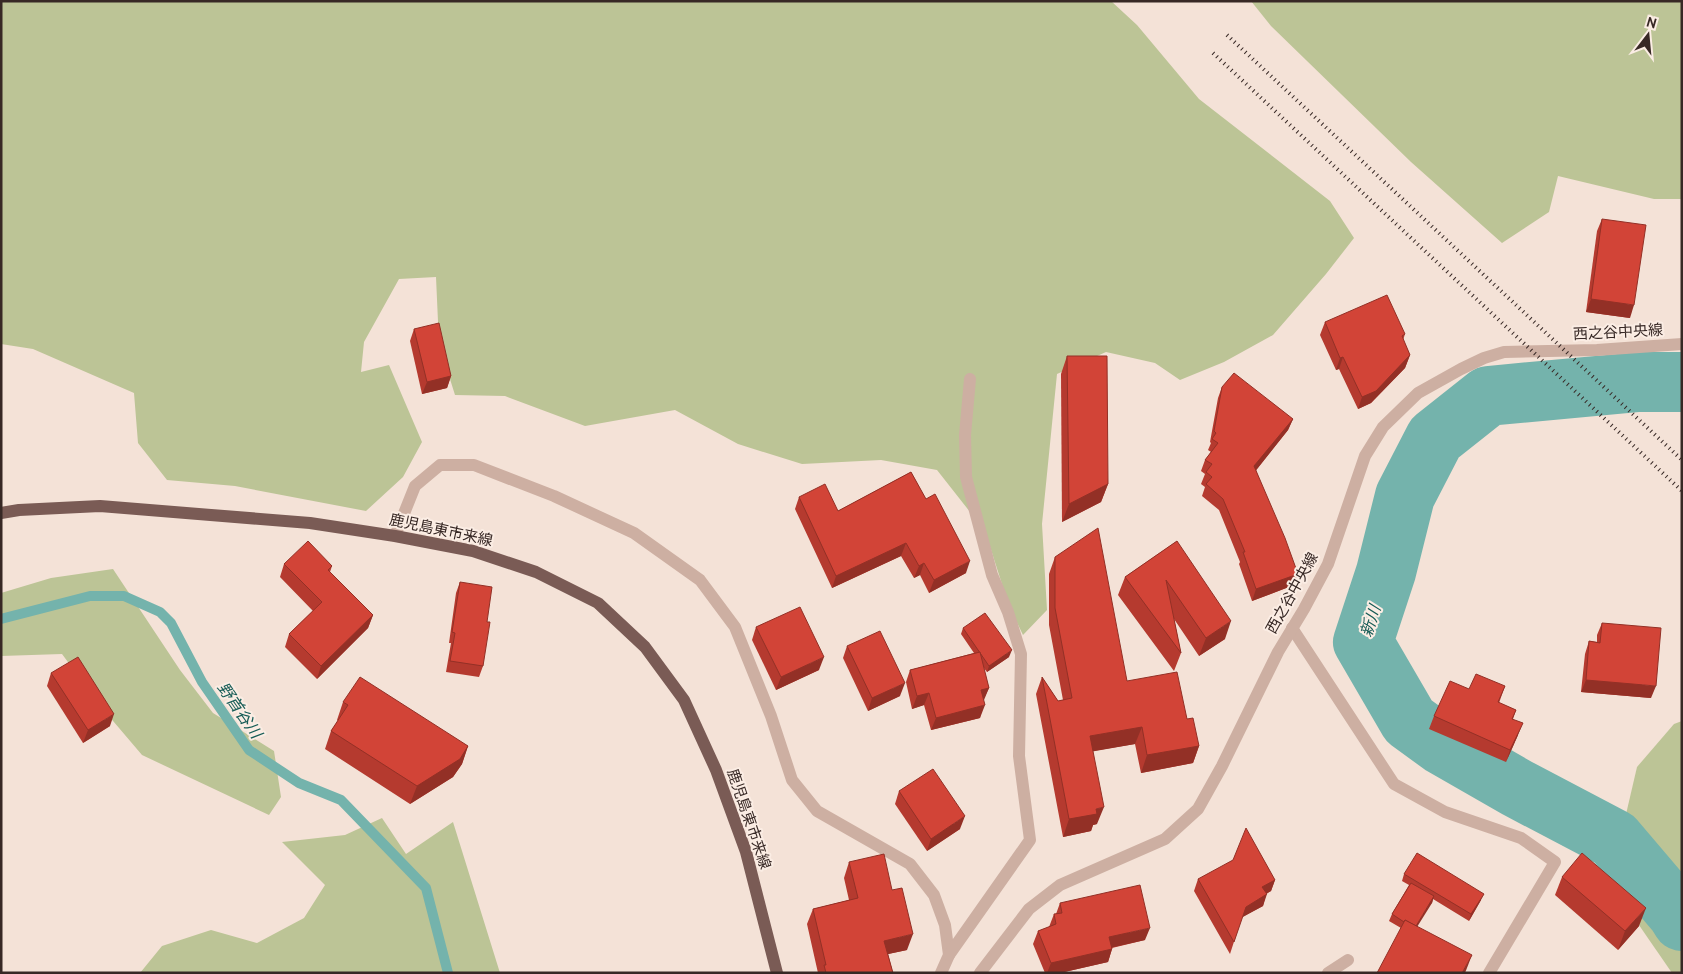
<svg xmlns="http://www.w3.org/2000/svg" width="1683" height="974" font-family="Cabin,'Noto Sans JP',sans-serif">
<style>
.green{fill:#bcc496}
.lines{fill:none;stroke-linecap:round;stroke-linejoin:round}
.stream{stroke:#74b3ac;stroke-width:10}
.river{stroke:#74b3ac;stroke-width:60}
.minor{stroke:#cdafa2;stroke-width:12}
.tertiary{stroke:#cdafa2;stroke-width:12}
.primary{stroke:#7a5b55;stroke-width:12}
.rail{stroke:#372825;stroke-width:4;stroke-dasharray:1 4;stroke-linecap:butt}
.wall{fill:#b53a2f}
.shaded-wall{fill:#933026}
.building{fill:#d24437;stroke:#933026}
.labels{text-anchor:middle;stroke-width:4;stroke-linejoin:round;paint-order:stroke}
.street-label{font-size:15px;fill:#372825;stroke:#fbede4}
.water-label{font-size:16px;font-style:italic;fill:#175c56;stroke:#fbede4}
</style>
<rect width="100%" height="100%" fill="#f4e2d7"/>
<!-- green -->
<g class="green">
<path d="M1,1H1111L1137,25L1199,99L1330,201L1354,238L1326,274L1273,335L1224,362L1180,380L1155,363L1106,352L1057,374L1042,524L1047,610L1023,635L1009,606L985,531L937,470L881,460L802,464L738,444L675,410L585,426L505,396L455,395L439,344L436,277L399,279L364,342L361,372L389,365L422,442L403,477L366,511L235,486L167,480L138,443L134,393L33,349L1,344Z"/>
<path d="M1251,1H1682V199H1654L1558,176L1549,212L1502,243L1411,162L1271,26Z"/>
<path d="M113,569L180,670L213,713L274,751L281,797L269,815L142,755L102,708L62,654L1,656V593L51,578Z"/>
<path d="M1682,721V973H1672L1610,883L1637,767L1674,724Z"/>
<path d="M382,818L406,854L453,822L500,973H140L162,946L211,930L257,943L304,918L325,885L282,842L345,835Z"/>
</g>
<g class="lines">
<!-- stream -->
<path class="stream" d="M1,619L90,596H124L160,612L171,623L202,682L249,750L299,783L341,800L426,888L448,973"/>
<!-- river -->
<path class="river" d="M1682,382H1639L1488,396L1435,438L1405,496L1386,572L1363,642L1409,721L1442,745L1517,788L1614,839L1677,913L1682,921"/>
<!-- minor -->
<g class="minor">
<path d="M395,536L415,486L440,465H474L554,496L634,533L700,580L735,627L771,716L792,780L817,811L910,864L934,895L945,925L949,955L941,973"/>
<path d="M1292,628L1394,784L1445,812L1521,838L1555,862L1489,973"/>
<path d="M949,955L1030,840L1019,756L1021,654L1008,612L992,575L966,477L965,435L970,379"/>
<path d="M1328,973L1348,960"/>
</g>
<!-- tertiary -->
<path class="tertiary" d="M980,973L1029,909L1060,885L1165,839L1198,809L1222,766L1278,652L1304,609L1328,564L1365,456L1383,427L1418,393L1461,369L1484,358L1504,352L1597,350L1682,344"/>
<!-- primary -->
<path class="primary" d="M1,513L19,510L100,506L310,523L395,536L473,551L536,572L598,603L645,647L684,700L716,770L746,852L777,973"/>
<!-- rail -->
<g class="rail">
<path d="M1227,35L1682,460"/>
<path d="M1213,53L1682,491"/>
</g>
</g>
<!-- wall -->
<g class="wall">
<path d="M1602,219L1630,318L1586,312L1597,231Z"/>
<path d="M1325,322L1405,334L1403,340L1410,355L1405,368L1371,403L1358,409L1339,369L1336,370L1320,335Z"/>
<path d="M414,329L451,376L447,388L422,394L410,341Z"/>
<path d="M1067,356L1108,484L1101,502L1062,522L1061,374Z"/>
<path d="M1222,387L1293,419L1288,430L1256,470L1294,585L1252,601L1239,564L1240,562L1219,510L1202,496L1205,487L1201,484L1205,474L1201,471L1205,460L1211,452L1208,450L1211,443L1210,442L1218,398Z"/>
<path d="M911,472L966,573L929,593L920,575L914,578L901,556L832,588L795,509L799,497L838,511Z"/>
<path d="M1177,541L1225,639L1199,656L1174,619L1181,653L1174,671L1118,595L1125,577Z"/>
<path d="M1055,557L1127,681L1187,719L1199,746L1193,763L1141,773L1135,744L1093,751L1097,824L1093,825L1091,831L1063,837L1036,694L1042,677L1058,701L1063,700L1049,625V574Z"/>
<path d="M284,564L332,566L330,572L373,615L368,628L317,679L285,647L289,634L313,611L280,577Z"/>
<path d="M460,582L487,622L483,666L479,677L446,672L451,643H449L456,593Z"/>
<path d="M1602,623L1651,698L1581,692L1585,654L1589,641L1597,642V635Z"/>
<path d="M756,627L819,670L776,690L752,640Z"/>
<path d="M963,628L1009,657L987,672L983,667L989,688L983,700L980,718L931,730L924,705L912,709L906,682L910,670L974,653L961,634Z"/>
<path d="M847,646L900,696L868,711L843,658Z"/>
<path d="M51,673L110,726L83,743L47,686Z"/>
<path d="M1505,686L1499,703L1516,710L1513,719L1518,735L1506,762L1429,729L1434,716L1469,689Z"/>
<path d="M343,702L468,746L462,764L453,777L410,804L325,749L331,731L338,721L337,720Z"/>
<path d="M899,791L960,829L927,851L895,804Z"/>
<path d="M849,862L907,950L888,954L893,973H818L807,924L813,909L849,900L844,878Z"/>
<path d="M1404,874L1481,900L1469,921L1433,899L1432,903L1401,928L1389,921L1392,914L1409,885L1402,881Z"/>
<path d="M1562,877L1639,926L1618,950L1555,895Z"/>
<path d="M1198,879L1275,880L1271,891L1266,894L1263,906L1242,917L1230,954L1194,891Z"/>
<path d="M1060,903L1145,940L1112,948V949L1108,962L1060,973H1045L1033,944L1038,931L1049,927L1054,914H1056Z"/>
</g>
<!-- shaded-wall -->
<g class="shaded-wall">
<path d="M1591,299L1634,305L1630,318L1586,312Z"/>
<path d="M1410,355L1405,368L1371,403L1358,409L1362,397Z"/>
<path d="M1343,357L1339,369L1336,370L1340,358Z"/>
<path d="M451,376L447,388L422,394L427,382Z"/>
<path d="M1293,419L1288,430L1250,478L1254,466Z"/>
<path d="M1108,484L1101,502L1062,522L1069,504Z"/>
<path d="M906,543L901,556L832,588L836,576Z"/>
<path d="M970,561L966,573L929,593L934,580Z"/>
<path d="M924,563L920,575L914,578L919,566Z"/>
<path d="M1298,574L1294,585L1252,601L1256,589Z"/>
<path d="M373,615L368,628L317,679L321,666Z"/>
<path d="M1231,621L1225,639L1199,656L1206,638Z"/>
<path d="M1012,650L1009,657L987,672L989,666Z"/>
<path d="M824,657L819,670L776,690L781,677Z"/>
<path d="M1586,680L1656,686L1651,698L1581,692Z"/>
<path d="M905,683L900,696L868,711L872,698Z"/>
<path d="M989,688L984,700L976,702L981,690Z"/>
<path d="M929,693L924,705L912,709L917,696Z"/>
<path d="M985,705L980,718L931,730L936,718Z"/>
<path d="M114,714L110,726L83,743L88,730Z"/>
<path d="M1523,723L1518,735L1506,762L1510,750Z"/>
<path d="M1142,727L1135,744L1084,753L1090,736Z"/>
<path d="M468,746L462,764L453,777L410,804L417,786Z"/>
<path d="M1199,746L1193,763L1141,773L1147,755Z"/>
<path d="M1104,807L1097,824L1093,825L1091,831L1063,837L1069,819L1096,809Z"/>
<path d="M965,816L960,829L927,851L931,839Z"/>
<path d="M1275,880L1271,891L1258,898L1262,887Z"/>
<path d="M1267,894L1263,906L1241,918L1246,907Z"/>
<path d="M1484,894L1481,900L1469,921L1471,914Z"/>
<path d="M1434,896L1432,903L1412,935L1414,929Z"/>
<path d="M1646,908L1639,926L1618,950L1625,931Z"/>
<path d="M1150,928L1145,940L1105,949L1109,937Z"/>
<path d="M913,934L907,950L879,956L884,941Z"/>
<path d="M1112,949L1108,962L1060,973H1047L1051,963Z"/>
<path d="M1472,955L1465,973H1462Z"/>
</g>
<!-- building -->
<g class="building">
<path d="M1602,219L1646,225L1634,305L1591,299Z"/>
<path d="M1387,295L1405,334L1402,336L1410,355L1376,391L1362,397L1343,357L1340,358L1325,322Z"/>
<path d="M439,323L451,376L427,382L414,329Z"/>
<path d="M1067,356H1107L1108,484L1069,504Z"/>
<path d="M1234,373L1293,419L1254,466L1285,538L1298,574L1256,589L1243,552H1245L1223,499L1206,484L1212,477L1206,472L1212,464L1205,460L1218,443L1212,439L1216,433L1214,431L1222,387Z"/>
<path d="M911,472L926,499L935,494L970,561L934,580L924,563L919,566L906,543L836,576L799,497L825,484L838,511Z"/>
<path d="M1098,528L1127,681L1177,672L1187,719L1193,718L1199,746L1147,755L1142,727L1090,736L1104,807L1096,809L1097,814L1069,819L1042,677L1058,701L1072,698L1055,608V557Z"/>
<path d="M308,541L332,566L328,570L373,615L321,666L289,634L322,602L284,564Z"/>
<path d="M1177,541L1231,621L1206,638L1166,580L1181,653L1125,577Z"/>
<path d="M460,582L492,587L487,622H490L483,666L450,661L455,633L452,632Z"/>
<path d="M800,607L824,657L781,677L756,627Z"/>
<path d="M985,613L1012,650L989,666L963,628Z"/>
<path d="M1602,623L1661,628L1656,686L1586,680L1589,641L1600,643Z"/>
<path d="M880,631L905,683L872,698L847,646Z"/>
<path d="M980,652L989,688L981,690L985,705L936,718L929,693L917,696L910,670Z"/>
<path d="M78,657L114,714L88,730L51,673Z"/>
<path d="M1476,674L1505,686L1498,702L1516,710L1512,719L1523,723L1510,750L1434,716L1450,681L1469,689Z"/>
<path d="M360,677L468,746L460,759L417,786L331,731L348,705L343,702Z"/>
<path d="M933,769L965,816L931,839L899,791Z"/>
<path d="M1246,828L1275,880L1262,887L1267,894L1246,907L1234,942L1198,879L1233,860Z"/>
<path d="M1417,853L1484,894L1471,914L1404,874Z"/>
<path d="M1582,853L1646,908L1625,931L1562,877Z"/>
<path d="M884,854L892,890L902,888L913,934L884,941L893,973H826L824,965H826L813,909L858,898L849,862Z"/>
<path d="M1411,883L1434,896L1416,926L1405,920L1404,922L1392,914Z"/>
<path d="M1140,885L1150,928L1109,937L1112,949L1051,963L1038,931L1056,924L1054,914L1062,913L1060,903Z"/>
<path d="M1405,920L1472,955L1462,973H1377Z"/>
</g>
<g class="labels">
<!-- street labels -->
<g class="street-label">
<text transform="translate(1618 332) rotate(-3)" y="5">西之谷中央線</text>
<text transform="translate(441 530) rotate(12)" y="5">鹿児島東市来線</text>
<text transform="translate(1292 593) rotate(-61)" y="5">西之谷中央線</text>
<text transform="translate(749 819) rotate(71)" y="5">鹿児島東市来線</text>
</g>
<!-- water labels -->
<g class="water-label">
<text transform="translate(1370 621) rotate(-72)" y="6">新川</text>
<text transform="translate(240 710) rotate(55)" y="6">野首谷川</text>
</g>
</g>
<!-- border -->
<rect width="1683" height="974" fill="none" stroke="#372825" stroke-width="5"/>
<!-- north arrow -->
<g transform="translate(1648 35) rotate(16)" stroke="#fbede4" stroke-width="4" paint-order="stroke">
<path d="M0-4L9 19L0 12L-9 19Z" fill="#372825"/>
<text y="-8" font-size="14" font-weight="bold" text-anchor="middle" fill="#372825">N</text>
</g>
</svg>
